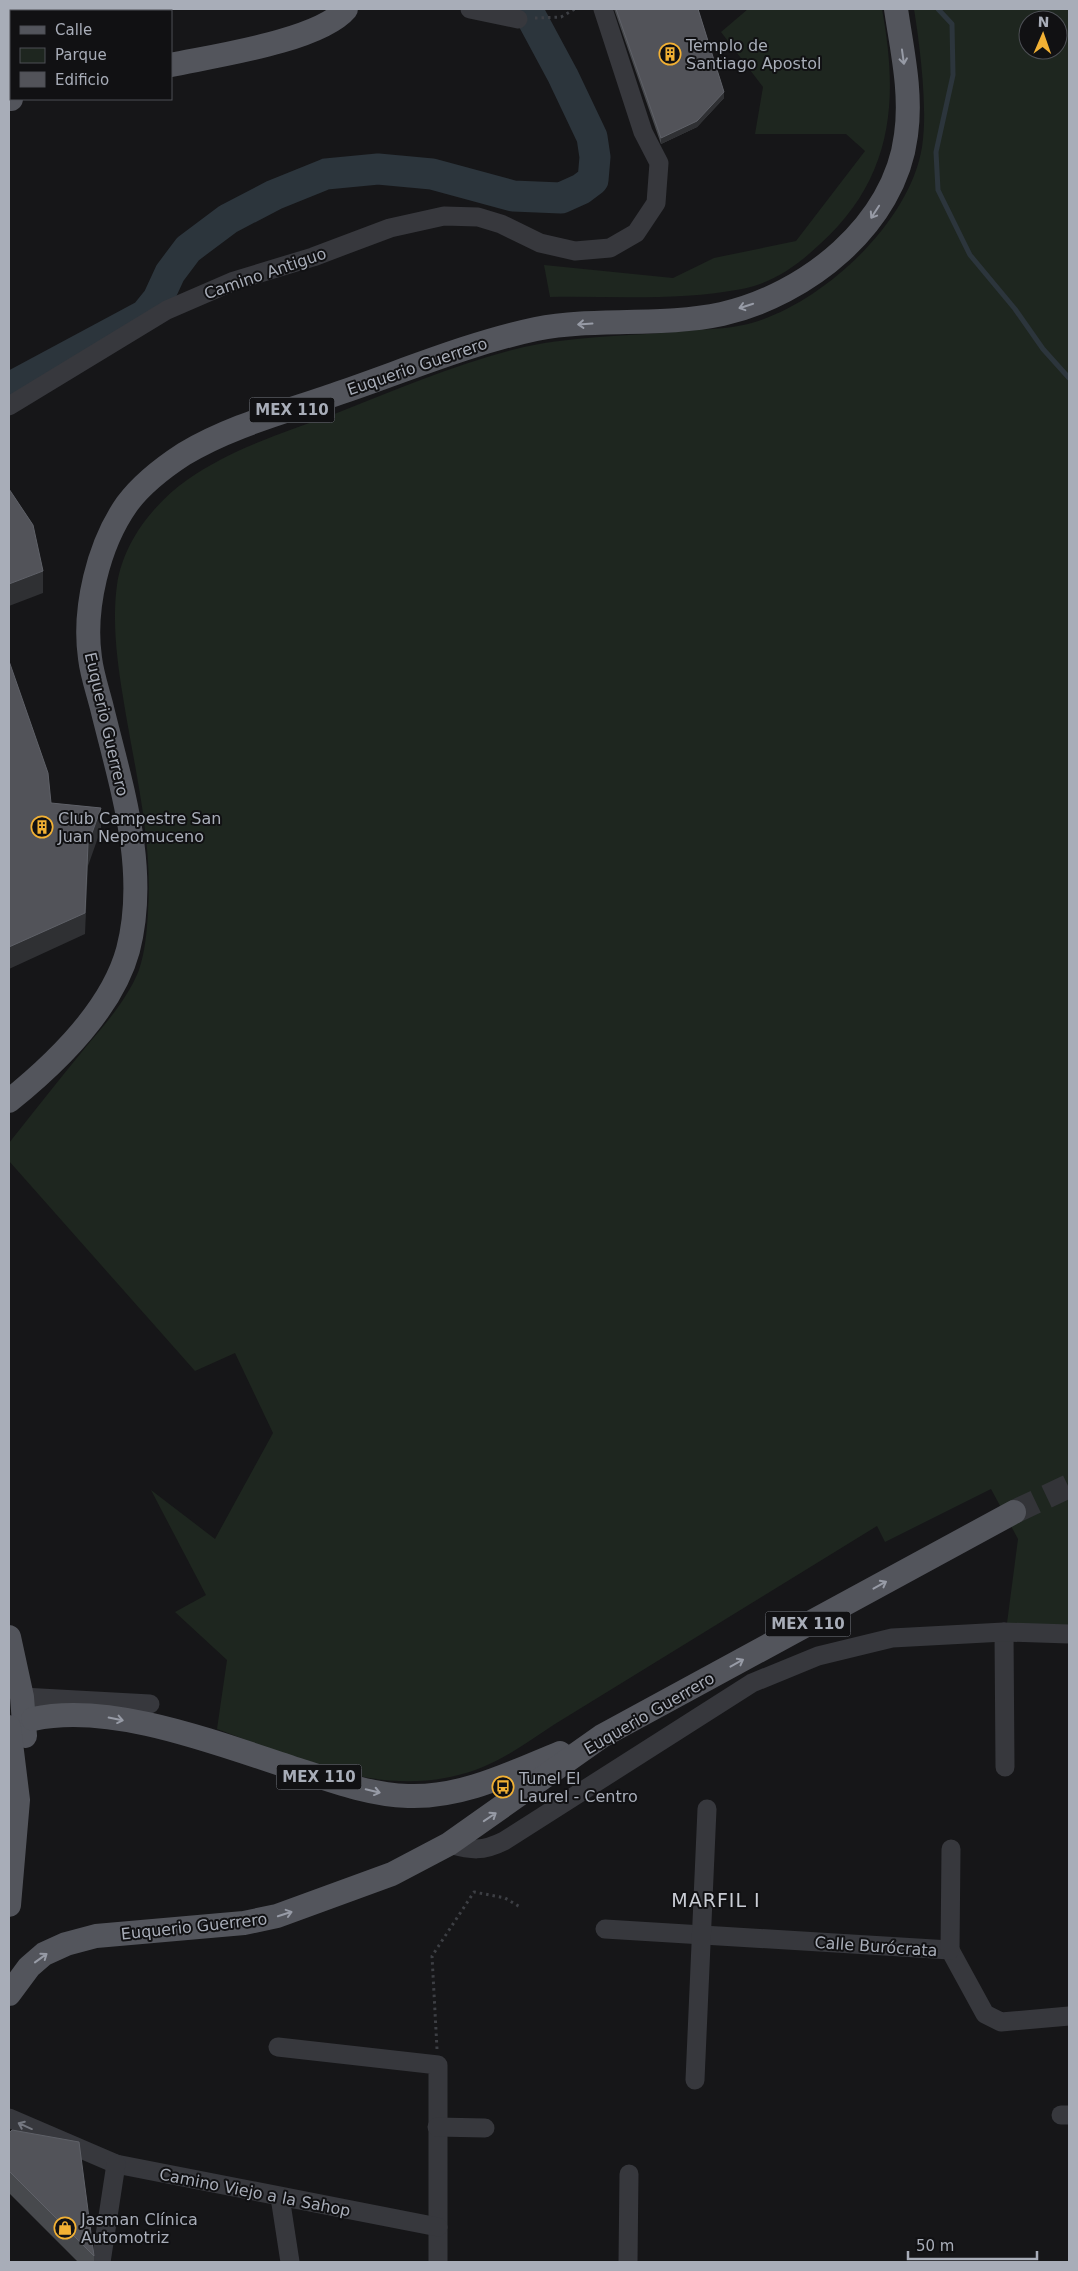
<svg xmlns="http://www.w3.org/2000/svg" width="1078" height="2271" font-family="'DejaVu Sans',sans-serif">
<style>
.green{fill:#1e261f;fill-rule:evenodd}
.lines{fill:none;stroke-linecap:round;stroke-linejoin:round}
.stream{stroke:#2c353c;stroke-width:5}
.river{stroke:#2c353c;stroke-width:31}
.major-tunnel{stroke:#333438;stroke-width:24;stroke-dasharray:24 12;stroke-linecap:butt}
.path{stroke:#3d3f44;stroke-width:3;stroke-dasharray:2.5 4;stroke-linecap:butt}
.minor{stroke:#37383d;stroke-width:19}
.major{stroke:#53555c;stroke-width:24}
.wall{fill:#47494d}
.shaded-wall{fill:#2f3033}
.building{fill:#525359;stroke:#5f6168}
.oneway{stroke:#979ba6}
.oneway2{stroke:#757881}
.labels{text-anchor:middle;stroke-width:4;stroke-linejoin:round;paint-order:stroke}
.shield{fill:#111113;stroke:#7b7e86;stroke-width:1}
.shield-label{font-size:15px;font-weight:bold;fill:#a8adb8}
.poi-label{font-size:16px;fill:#a8adb8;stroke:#111113;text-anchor:start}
.street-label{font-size:16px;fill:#a8adb8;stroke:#111113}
.quarter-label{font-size:19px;letter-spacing:1px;fill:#c9ccd4;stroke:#111113}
</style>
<rect width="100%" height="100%" fill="#161618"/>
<!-- green -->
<g class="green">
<path d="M748,9H882C899,101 893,178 820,244C798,265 773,283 742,289C680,301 613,296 550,297L544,265L673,278L714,258L796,241L865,151L846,134H755L763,87L721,32Z"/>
<path d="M914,9H1069V1626L1007,1623L1018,1539L991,1489L885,1542L877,1526L555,1724C528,1742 498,1764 466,1773C380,1799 296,1758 217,1729L227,1660L175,1612L206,1595L151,1490L215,1539L273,1433L235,1353L195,1371L9,1161V1143C34,1111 59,1080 85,1048C105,1024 127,1000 139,970C145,952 147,931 148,911C153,839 134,767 123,697C117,661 112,621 117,585C123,543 153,504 187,480C232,448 286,432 337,413C398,389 460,362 524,347C578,335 641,336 697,330C713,329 732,328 748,324C821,305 910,223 922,147C928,109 920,47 914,9ZM1028,20H1058V50H1028Z"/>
</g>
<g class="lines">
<!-- stream -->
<path class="stream" d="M938,9L952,24L953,75L936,152L938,190L970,255L1015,309L1043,349L1069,378"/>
<!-- river -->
<path class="river" d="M9,388L145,315L158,299L170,273L188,249L228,219L274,195L326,174L378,169L432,174L513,196L561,198L581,189L593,180L595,157L592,137L563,76L527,9"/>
<!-- major-tunnel -->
<path class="major-tunnel" d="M1014,1512L1069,1486"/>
<!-- path -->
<g class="path">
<path d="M535,18L561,17L575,9"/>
<path d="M437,2049L432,1956L474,1892L505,1898L520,1907"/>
</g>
<!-- minor -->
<g class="minor">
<path d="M470,9L518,19"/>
<path d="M75,11L78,9"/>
<path d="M9,60L11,58"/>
<path d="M9,406L167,310L234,281L313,257L390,228L444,216L478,217L501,224L540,243L575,251L610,248L636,233L656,203L659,163L643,132L603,9"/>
<path d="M1004,1632L1005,1767"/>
<path d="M22,1697L150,1704"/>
<path d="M449,1844C472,1850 482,1852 504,1841L752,1683L818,1656L892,1638L1004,1632L1069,1634"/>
<path d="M605,1929L950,1950L985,2014L1001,2022L1069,2016"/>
<path d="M950,1950L951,1849"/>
<path d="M278,2047L438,2065V2262"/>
<path d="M695,2080L707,1809"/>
<path d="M1061,2115H1069"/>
<path d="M9,2118L116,2164L438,2227"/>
<path d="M437,2127L485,2128"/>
<path d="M280,2197L290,2262"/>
<path d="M101,2262L116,2164"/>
<path d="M628,2262L629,2174"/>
</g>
<!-- major -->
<g class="major">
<path d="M171,65C213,56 319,41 346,9"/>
<path d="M9,99H11"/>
<path d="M9,1101C55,1064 112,1009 128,950C149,869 121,786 102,708C98,692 92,675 90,658C83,609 98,545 127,504C141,485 164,467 184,454C232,425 289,411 342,392C406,370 470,343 536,329C596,317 662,327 722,314C806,295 895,225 906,135C912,93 902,50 896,9"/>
<path d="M9,1637L22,1697L25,1736"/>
<path d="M33,1719C115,1701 226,1747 305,1772C338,1783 373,1795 408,1796C462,1798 511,1773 560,1753"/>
<path d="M9,1727L18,1800L9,1905"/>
<path d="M9,1994L29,1967L44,1954L66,1944L96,1936L244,1923L277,1916L392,1874L449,1844L602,1736L1014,1512"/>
</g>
</g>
<!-- wall -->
<g class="wall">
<path d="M614,9H698L724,98L697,127L661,144Z"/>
<path d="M9,2133L94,2256V2262H78L9,2193Z"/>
</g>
<!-- shaded-wall -->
<g class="shaded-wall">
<path d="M724,92V98L697,127L661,144V138Z"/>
<path d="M43,571V593L9,606V584Z"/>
<path d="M101,808V829L88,866L85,934L9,969V947L88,844Z"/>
</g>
<!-- building -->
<g class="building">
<path d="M616,9H698L724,92L697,121L661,138Z"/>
<path d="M9,489L33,525L43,571L9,584Z"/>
<path d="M9,661L48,773L51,803L101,808L88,844L85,913L9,947Z"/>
<path d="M12,2130L79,2142L94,2256L9,2171V2133Z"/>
</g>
<!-- one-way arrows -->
<defs><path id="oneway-shaft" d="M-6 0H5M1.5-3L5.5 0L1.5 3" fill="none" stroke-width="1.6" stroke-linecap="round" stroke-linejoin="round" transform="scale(1.25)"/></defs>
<g class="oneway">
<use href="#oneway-shaft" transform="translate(903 57) rotate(82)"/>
<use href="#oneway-shaft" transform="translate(875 212) rotate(123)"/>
<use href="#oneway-shaft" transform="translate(746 306) rotate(162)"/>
<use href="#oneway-shaft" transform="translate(585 324) rotate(176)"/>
<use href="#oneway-shaft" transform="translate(880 1585) rotate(-29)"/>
<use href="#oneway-shaft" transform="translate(737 1663) rotate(-29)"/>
<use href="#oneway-shaft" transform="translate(116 1719) rotate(11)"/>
<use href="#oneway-shaft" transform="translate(373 1791) rotate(13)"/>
<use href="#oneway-shaft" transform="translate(490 1817) rotate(-34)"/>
<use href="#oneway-shaft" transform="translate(285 1914) rotate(-18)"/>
<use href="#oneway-shaft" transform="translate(41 1958) rotate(-36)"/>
</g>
<use class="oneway2" href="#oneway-shaft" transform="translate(25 2126) rotate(-156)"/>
<!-- icons -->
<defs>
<g id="building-ring" transform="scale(1.125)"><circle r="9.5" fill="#111113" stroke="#f2b134" stroke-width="1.5"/><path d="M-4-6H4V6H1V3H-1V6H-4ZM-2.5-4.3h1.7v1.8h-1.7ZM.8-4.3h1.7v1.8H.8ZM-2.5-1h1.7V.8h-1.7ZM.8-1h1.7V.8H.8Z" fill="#f2b134"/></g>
<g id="bus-ring" transform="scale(1.125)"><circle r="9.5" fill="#111113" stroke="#f2b134" stroke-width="1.5"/><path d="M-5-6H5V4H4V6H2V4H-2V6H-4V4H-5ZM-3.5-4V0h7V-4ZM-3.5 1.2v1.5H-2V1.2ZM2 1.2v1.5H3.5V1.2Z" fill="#f2b134"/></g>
<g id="shop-ring" transform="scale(1.125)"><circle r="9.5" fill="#111113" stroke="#f2b134" stroke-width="1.5"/><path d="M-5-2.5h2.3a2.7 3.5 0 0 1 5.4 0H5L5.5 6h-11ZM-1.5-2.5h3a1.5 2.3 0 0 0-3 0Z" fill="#f2b134"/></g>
</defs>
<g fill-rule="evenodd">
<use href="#building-ring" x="670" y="54"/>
<use href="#building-ring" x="42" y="827"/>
<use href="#bus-ring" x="503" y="1787"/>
<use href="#shop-ring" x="65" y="2228"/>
</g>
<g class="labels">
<!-- shield labels -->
<g class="shield">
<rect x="249.5" y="397.5" width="85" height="25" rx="4"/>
<rect x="765.5" y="1611.5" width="85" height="25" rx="4"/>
<rect x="276.5" y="1764.5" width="85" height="25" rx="4"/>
</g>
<g class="shield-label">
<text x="292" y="415">MEX 110</text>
<text x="808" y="1629">MEX 110</text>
<text x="319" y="1782">MEX 110</text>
</g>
<!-- poi labels -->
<g class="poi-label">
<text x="686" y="51">Templo de<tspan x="686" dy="18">Santiago Apostol</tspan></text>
<text x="58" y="824">Club Campestre San<tspan x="58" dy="18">Juan Nepomuceno</tspan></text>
<text x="519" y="1784">Tunel El<tspan x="519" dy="18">Laurel - Centro</tspan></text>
<text x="81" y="2225">Jasman Clínica<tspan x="81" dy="18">Automotriz</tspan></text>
</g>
<!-- street labels -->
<g class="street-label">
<text transform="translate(265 273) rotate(-19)" y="6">Camino Antiguo</text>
<text transform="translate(417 366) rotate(-19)" y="6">Euquerio Guerrero</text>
<text transform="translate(107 724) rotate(77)" y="6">Euquerio Guerrero</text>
<text transform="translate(649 1713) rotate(-30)" y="6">Euquerio Guerrero</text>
<text transform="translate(194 1926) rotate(-6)" y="6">Euquerio Guerrero</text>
<text transform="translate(876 1946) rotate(4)" y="6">Calle Burócrata</text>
<text transform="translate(255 2192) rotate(11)" y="6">Camino Viejo a la Sahop</text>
</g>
<!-- quarter labels -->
<g class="quarter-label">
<text x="716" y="1907">MARFIL I</text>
</g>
</g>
<!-- border -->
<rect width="1078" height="2271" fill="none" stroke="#a8adb8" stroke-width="20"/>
<!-- legend -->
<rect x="10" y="10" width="162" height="90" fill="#111113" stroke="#4d4f55"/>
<rect x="20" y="26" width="25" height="8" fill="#53555c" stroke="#4d4f55"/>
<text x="55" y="35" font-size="15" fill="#a8adb8">Calle</text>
<rect x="20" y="48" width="25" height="15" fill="#1e261f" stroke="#4d4f55"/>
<text x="55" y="60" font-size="15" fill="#a8adb8">Parque</text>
<rect x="20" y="72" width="25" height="15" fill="#525359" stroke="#4d4f55"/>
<text x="55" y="85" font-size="15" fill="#a8adb8">Edificio</text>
<!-- north arrow -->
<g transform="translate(1043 35) rotate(2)"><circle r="24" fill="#111113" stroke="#4d4f55"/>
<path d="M0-4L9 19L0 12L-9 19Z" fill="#f2b134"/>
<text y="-8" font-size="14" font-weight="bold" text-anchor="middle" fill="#a8adb8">N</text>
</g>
<!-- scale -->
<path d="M908 2251v8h129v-8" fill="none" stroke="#a8adb8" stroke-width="2.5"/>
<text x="916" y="2251" font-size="15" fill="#a8adb8" stroke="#111113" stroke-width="4" paint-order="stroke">50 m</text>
</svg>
